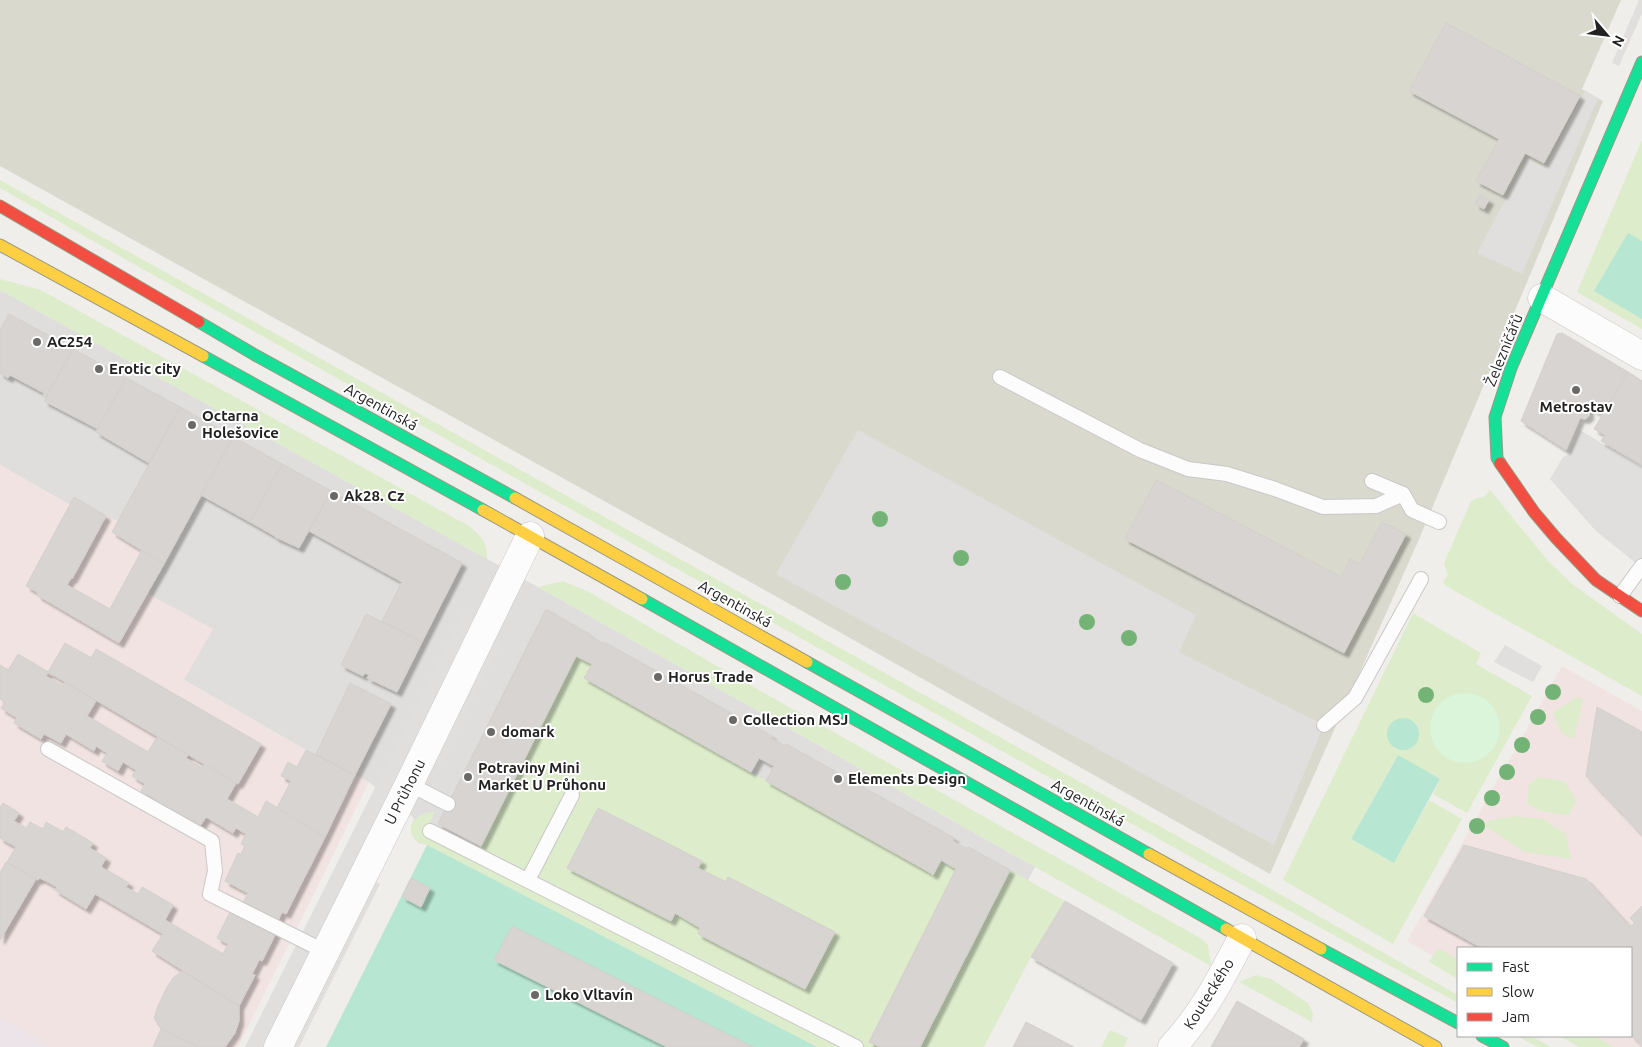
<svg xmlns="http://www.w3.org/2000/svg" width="1642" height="1047" font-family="Ubuntu,sans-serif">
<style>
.residential{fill:#dfdedc}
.commercial{fill:#f1e3e1}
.industrial{fill:#ede4e9}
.construction{fill:#d9d9cd}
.grass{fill:#ddeccb;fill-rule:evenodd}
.park{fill:#daf5da}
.pitch{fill:#b7e6d2}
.parking{fill:#e0dfde}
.building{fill:#d7d4d2;stroke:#d3d0cc;filter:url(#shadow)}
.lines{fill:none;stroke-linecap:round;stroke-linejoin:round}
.lane-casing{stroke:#c9c8c7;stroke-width:16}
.street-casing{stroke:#c9c8c7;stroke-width:29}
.fast-casing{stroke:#999a82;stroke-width:13}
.slow-casing{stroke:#999a82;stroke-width:13}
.jam-casing{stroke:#999a82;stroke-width:13}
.lane{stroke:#fdfcfc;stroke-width:14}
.street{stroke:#fdfcfc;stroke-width:28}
.fast{stroke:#16e098;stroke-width:11}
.slow{stroke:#ffcf43;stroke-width:11}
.jam{stroke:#f24e42;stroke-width:11}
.tree{fill:#73b476}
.poi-dot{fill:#6a6968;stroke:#fff;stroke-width:2}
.labels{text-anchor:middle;stroke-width:4;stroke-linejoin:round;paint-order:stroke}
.poi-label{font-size:15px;font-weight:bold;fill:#222;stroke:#fff;text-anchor:start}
.street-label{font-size:15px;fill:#222;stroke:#fff}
</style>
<defs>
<filter id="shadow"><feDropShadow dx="4.5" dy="4.5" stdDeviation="1" flood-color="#0004"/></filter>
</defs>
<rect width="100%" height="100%" fill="#f0eeeb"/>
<!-- residential -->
<path class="residential" d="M0,290L538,587L1035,867L937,1047H817L811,1044L427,845L418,843L413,836L411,828L414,818L369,782L306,750L184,680L147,593L163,564L112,532L117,521L106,516L70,505L0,465Z"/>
<!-- commercial -->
<g class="commercial">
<path d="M0,465L70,505L76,498L117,522L112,532L164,564L147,593L213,629L184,680L306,750L369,782L238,1047H50L0,1017Z"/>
<path d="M1562,666L1642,711V1047H1593L1573,1036H1631V948H1458V970L1407,941Z"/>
</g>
<!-- industrial -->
<path class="industrial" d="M0,1017L50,1047H0Z"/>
<!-- construction -->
<path class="construction" d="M0,0H1621L1582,89L1603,101L1420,537L1270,874L761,588L0,166Z"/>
<!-- grass -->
<g class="grass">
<path d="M1642,140V329L1577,292Z"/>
<path d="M0,180L1197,847L1458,995V1003L1191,857L139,267L0,188Z"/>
<path d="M0,279L41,290L469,526C481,536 488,543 487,559L0,290Z"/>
<path d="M1490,490L1549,562L1572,584L1642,634V696L1446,586L1443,582L1448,575L1444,563L1471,501L1479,497L1483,498Z"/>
<path d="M563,581L587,591L757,689L1202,939L1208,945L1211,966L538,587Z"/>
<path d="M1413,613L1481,653L1476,664L1532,696L1467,813L1433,794L1440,779L1397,756L1351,839L1394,863L1429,800L1462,819L1393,944L1283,880Z"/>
<path d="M576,656L592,664L584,678L929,872L933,874L941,860L956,869L869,1041L880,1047H817L427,845C401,839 408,812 435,812L424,834L473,858ZM598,808L701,861L698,868L726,882L729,877L835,932L805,989L698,934L700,928L675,913L671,921L567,868Z"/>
<path d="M1578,697L1583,699L1574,738C1560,737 1557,723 1553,712Z"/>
<path d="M1539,777L1565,782L1576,801L1569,815L1540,811L1527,803L1529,784Z"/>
<path d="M1514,816L1543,819L1566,834L1571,859L1525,852L1485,826L1487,821Z"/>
<path d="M1010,870L1065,901L1031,957L984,1047H920Z"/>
<path d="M1438,948L1458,959V979L1429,962Z"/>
<path d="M1256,975L1271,979L1308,1003L1313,1013L1312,1022L1239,982Z"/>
<path d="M1110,1030L1128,1038L1124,1047H1101Z"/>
<path d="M1517,1036H1531L1551,1047H1538Z"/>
<path d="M1559,1036H1594L1614,1047H1579Z"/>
</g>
<!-- park -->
<circle class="park" cx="1465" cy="728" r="35"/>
<!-- pitch -->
<g class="pitch">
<path d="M1628,233L1642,241V319L1594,291Z"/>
<circle cx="1403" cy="734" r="16"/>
<path d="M1398,755L1440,779L1394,863L1351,839Z"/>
<path d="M427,845L817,1047H326Z"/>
</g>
<!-- parking -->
<g class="parking">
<path d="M1639,0H1642V13L1619,66L1612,63Z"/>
<path d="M1585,91L1598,98L1522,274L1477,253L1527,158L1545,168Z"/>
<path d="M858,430L1196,615L1179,652L1324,725L1274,845L776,574Z"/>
<path d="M1580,430L1642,468V568L1596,531L1550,479L1563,457L1568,455Z"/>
<path d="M463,612L479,619L265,1047H245Z"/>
<path d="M497,637L503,641L441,765L434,762Z"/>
<path d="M1505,645L1542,666L1533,682L1494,662Z"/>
<path d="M374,881L380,884L299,1047H291Z"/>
</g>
<!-- building -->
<g class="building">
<path d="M1446,23L1580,96L1544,163L1525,153L1503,195L1476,181L1499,139L1409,91Z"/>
<path d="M1480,195L1489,200L1484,209L1475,204Z"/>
<path d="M9,314L73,349L46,397L43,396L44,393L10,375L8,378L0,373V330Z"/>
<path d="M1562,333L1628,372L1603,415L1589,407V416L1585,419L1580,418L1566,450L1521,421L1557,334Z"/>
<path d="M73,349L126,378L98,429L44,401Z"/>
<path d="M1628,372L1642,381V465L1601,441L1605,435L1594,429Z"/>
<path d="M126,378L180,407L149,463L96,432Z"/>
<path d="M180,407L233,437L164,564L112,532Z"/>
<path d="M233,437L282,464L250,522L201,495Z"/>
<path d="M282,464L331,491L299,548L275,537L273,535L250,522Z"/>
<path d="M1156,480L1341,577L1350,559L1360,564L1382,522L1406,534L1344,653L1125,539Z"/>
<path d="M331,491L462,563L422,642L382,621L402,582L309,531Z"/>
<path d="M74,497L106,516L72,579L71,578L67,585L110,609L142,550L164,564L119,643L37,595L38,593L26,586Z"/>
<path d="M546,609L589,634V635L603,644L604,642L772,736L771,738L785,746L786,744L954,838L953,841L967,849L968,847L1010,870L920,1047H880L869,1042L956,869L941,860L933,875L929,872L766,781L774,766L759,758L751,772L584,678L592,664L576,656L481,846L438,824Z"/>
<path d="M366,614L422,642L397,692L367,678L369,675L365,673L363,676L341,665Z"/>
<path d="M65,643L91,658L96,649L261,744L238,784L48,672Z"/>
<path d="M18,654L48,672L46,676L63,686L65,682L96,701L87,716L148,752L157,737L188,755L186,758L202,768L205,764L236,783L227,799L258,817L266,801L325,837L286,914L282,912L276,925L279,927L262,961L259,960L252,974L255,975L239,1006L152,951L163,934L95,894L86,909L55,890L57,887L40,878L38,880L7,862L16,847L0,838V807L3,803L19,813L14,821L26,828L30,822L43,829L46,822L63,832L66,827L93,843L90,848L106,858L101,867L129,883L126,887L138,894L142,887L173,905L165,920L223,954L228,944L217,938L234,904L241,907L248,893L225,881L238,853L241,854L245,846L241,844L246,834L236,828L233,833L206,817L200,826L184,816L181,821L154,805L157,800L141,791L145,784L132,776L136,770L123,762L118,771L102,761L107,753L96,746L94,751L66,734L61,743L44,734L41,739L14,723L17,718L1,708L5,702L0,699V665L8,670Z"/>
<path d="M350,683L391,704L355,775L316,754Z"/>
<path d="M1597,707L1642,732V835L1586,776Z"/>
<path d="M306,750L355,775L325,837L277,808L291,781L281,776L288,762L297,767Z"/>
<path d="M598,808L702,861L698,868L726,882L728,877L835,932L805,989L698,934L700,928L675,913L671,921L567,868Z"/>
<path d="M1464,845L1586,879L1630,927L1635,923L1630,918L1642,906V1045L1631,1035V948H1482L1424,916Z"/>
<path d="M6,862L36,879L0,940V873Z"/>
<path d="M411,878L430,888L421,907L402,897Z"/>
<path d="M1065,901L1173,963L1141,1020L1031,957Z"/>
<path d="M512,926L753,1047H667L494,960Z"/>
<path d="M182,971L239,1006V1021L235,1033L225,1047H198L161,1029L154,1018L158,1006L167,987L173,978Z"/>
<path d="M1237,1001L1304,1039L1299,1047H1211Z"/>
<path d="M1026,1022L1074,1047H1013Z"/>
<path d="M161,1029L198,1047H153Z"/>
</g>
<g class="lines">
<!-- lane casing -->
<g class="lane-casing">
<g id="lane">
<path d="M1000,377L1140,450L1188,469L1227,474L1275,489L1323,507L1376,506L1403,494"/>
<path d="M1372,481L1403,494L1412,510L1439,522"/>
<path d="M1620,596L1642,566"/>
<path d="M1324,725L1355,698L1421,579"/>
<path d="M48,749L212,841L215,871L210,894L326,952"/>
<path d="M409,784L448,804"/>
<path d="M430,831L856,1047"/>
<path d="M528,880L572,795"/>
</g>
</g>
<!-- street casing -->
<g class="street-casing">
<g id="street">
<path d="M1542,298L1642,356"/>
<path d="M278,1047L409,784L530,536"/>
<path d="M1172,1047C1203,1014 1221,978 1242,938"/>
</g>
</g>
<!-- fast casing -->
<g class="fast-casing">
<g id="fast">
<path d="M199,322L255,355L515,498"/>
<path d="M203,356L483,510"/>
<path d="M1500,463L1497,458L1495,417L1511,368L1642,62"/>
<path d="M642,599L1226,929"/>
<path d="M807,662L1149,854"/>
<path d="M1321,949L1458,1023"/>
<path d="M1482,1036L1503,1047"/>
</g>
</g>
<!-- slow casing -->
<g class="slow-casing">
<g id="slow">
<path d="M0,245L203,356"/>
<path d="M515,498L807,662"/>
<path d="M483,510L642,599"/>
<path d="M1149,854L1321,949"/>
<path d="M1226,929L1436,1047"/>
</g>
</g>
<!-- jam casing -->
<g class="jam-casing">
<g id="jam">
<path d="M0,206L199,322"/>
<path d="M1500,463L1534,512L1556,538L1596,580L1642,611"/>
</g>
</g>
<!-- lane -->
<use href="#lane" class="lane"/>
<!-- street -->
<use href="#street" class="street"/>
<!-- fast -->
<use href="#fast" class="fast"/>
<!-- slow -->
<use href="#slow" class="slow"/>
<!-- jam -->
<use href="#jam" class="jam"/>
</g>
<!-- trees -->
<g class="tree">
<circle cx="880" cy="519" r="8"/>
<circle cx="961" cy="558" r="8"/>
<circle cx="843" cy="582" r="8"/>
<circle cx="1087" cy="622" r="8"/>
<circle cx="1129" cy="638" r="8"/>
<circle cx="1553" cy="692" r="8"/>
<circle cx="1426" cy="695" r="8"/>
<circle cx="1538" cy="717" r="8"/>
<circle cx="1522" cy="745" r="8"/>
<circle cx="1507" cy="772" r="8"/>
<circle cx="1492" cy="798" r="8"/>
<circle cx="1477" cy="826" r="8"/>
</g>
<!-- markers -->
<g class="poi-dot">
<circle cx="37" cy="342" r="5"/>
<circle cx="99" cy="369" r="5"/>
<circle cx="1576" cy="390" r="5"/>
<circle cx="192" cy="425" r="5"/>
<circle cx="334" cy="496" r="5"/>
<circle cx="658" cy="677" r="5"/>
<circle cx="733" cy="720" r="5"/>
<circle cx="491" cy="732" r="5"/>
<circle cx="468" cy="777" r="5"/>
<circle cx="838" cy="779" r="5"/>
<circle cx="535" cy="995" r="5"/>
</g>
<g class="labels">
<!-- poi labels -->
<g class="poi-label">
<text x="47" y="347">AC254</text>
<text x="109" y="374">Erotic city</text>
<text x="1576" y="412" text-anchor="middle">Metrostav</text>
<text x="202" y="421">Octarna<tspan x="202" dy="17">Holešovice</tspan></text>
<text x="344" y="501">Ak28. Cz</text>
<text x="668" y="682">Horus Trade</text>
<text x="743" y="725">Collection MSJ</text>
<text x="501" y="737">domark</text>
<text x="478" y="773">Potraviny Mini<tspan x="478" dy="17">Market U Průhonu</tspan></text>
<text x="848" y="784">Elements Design</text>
<text x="545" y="1000">Loko Vltavín</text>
</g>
<!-- street labels -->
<g class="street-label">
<text transform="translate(1504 350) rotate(-68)" y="5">Železničářů</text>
<text transform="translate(381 407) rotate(29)" y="5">Argentinská</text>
<text transform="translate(735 604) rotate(29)" y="5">Argentinská</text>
<text transform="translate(405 792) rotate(-63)" y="5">U Průhonu</text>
<text transform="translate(1088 803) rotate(29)" y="5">Argentinská</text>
<text transform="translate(1209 994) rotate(-58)" y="5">Kouteckého</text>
</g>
</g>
<!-- legend -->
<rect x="1457" y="947" width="175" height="90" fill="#ffffff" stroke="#a7a7a7"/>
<rect x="1467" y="963" width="25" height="8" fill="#16e098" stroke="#a7a7a7"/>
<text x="1502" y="972" font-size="15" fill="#222222">Fast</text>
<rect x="1467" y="988" width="25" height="8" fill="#ffcf43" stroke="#a7a7a7"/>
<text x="1502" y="997" font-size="15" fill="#222222">Slow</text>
<rect x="1467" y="1013" width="25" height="8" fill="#f24e42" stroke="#a7a7a7"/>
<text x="1502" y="1022" font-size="15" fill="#222222">Jam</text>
<!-- north arrow -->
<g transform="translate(1607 35) rotate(118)" stroke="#ffffff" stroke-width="4" paint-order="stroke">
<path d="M0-4L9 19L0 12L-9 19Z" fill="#222222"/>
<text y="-8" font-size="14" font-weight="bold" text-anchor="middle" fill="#222222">N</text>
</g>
</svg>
